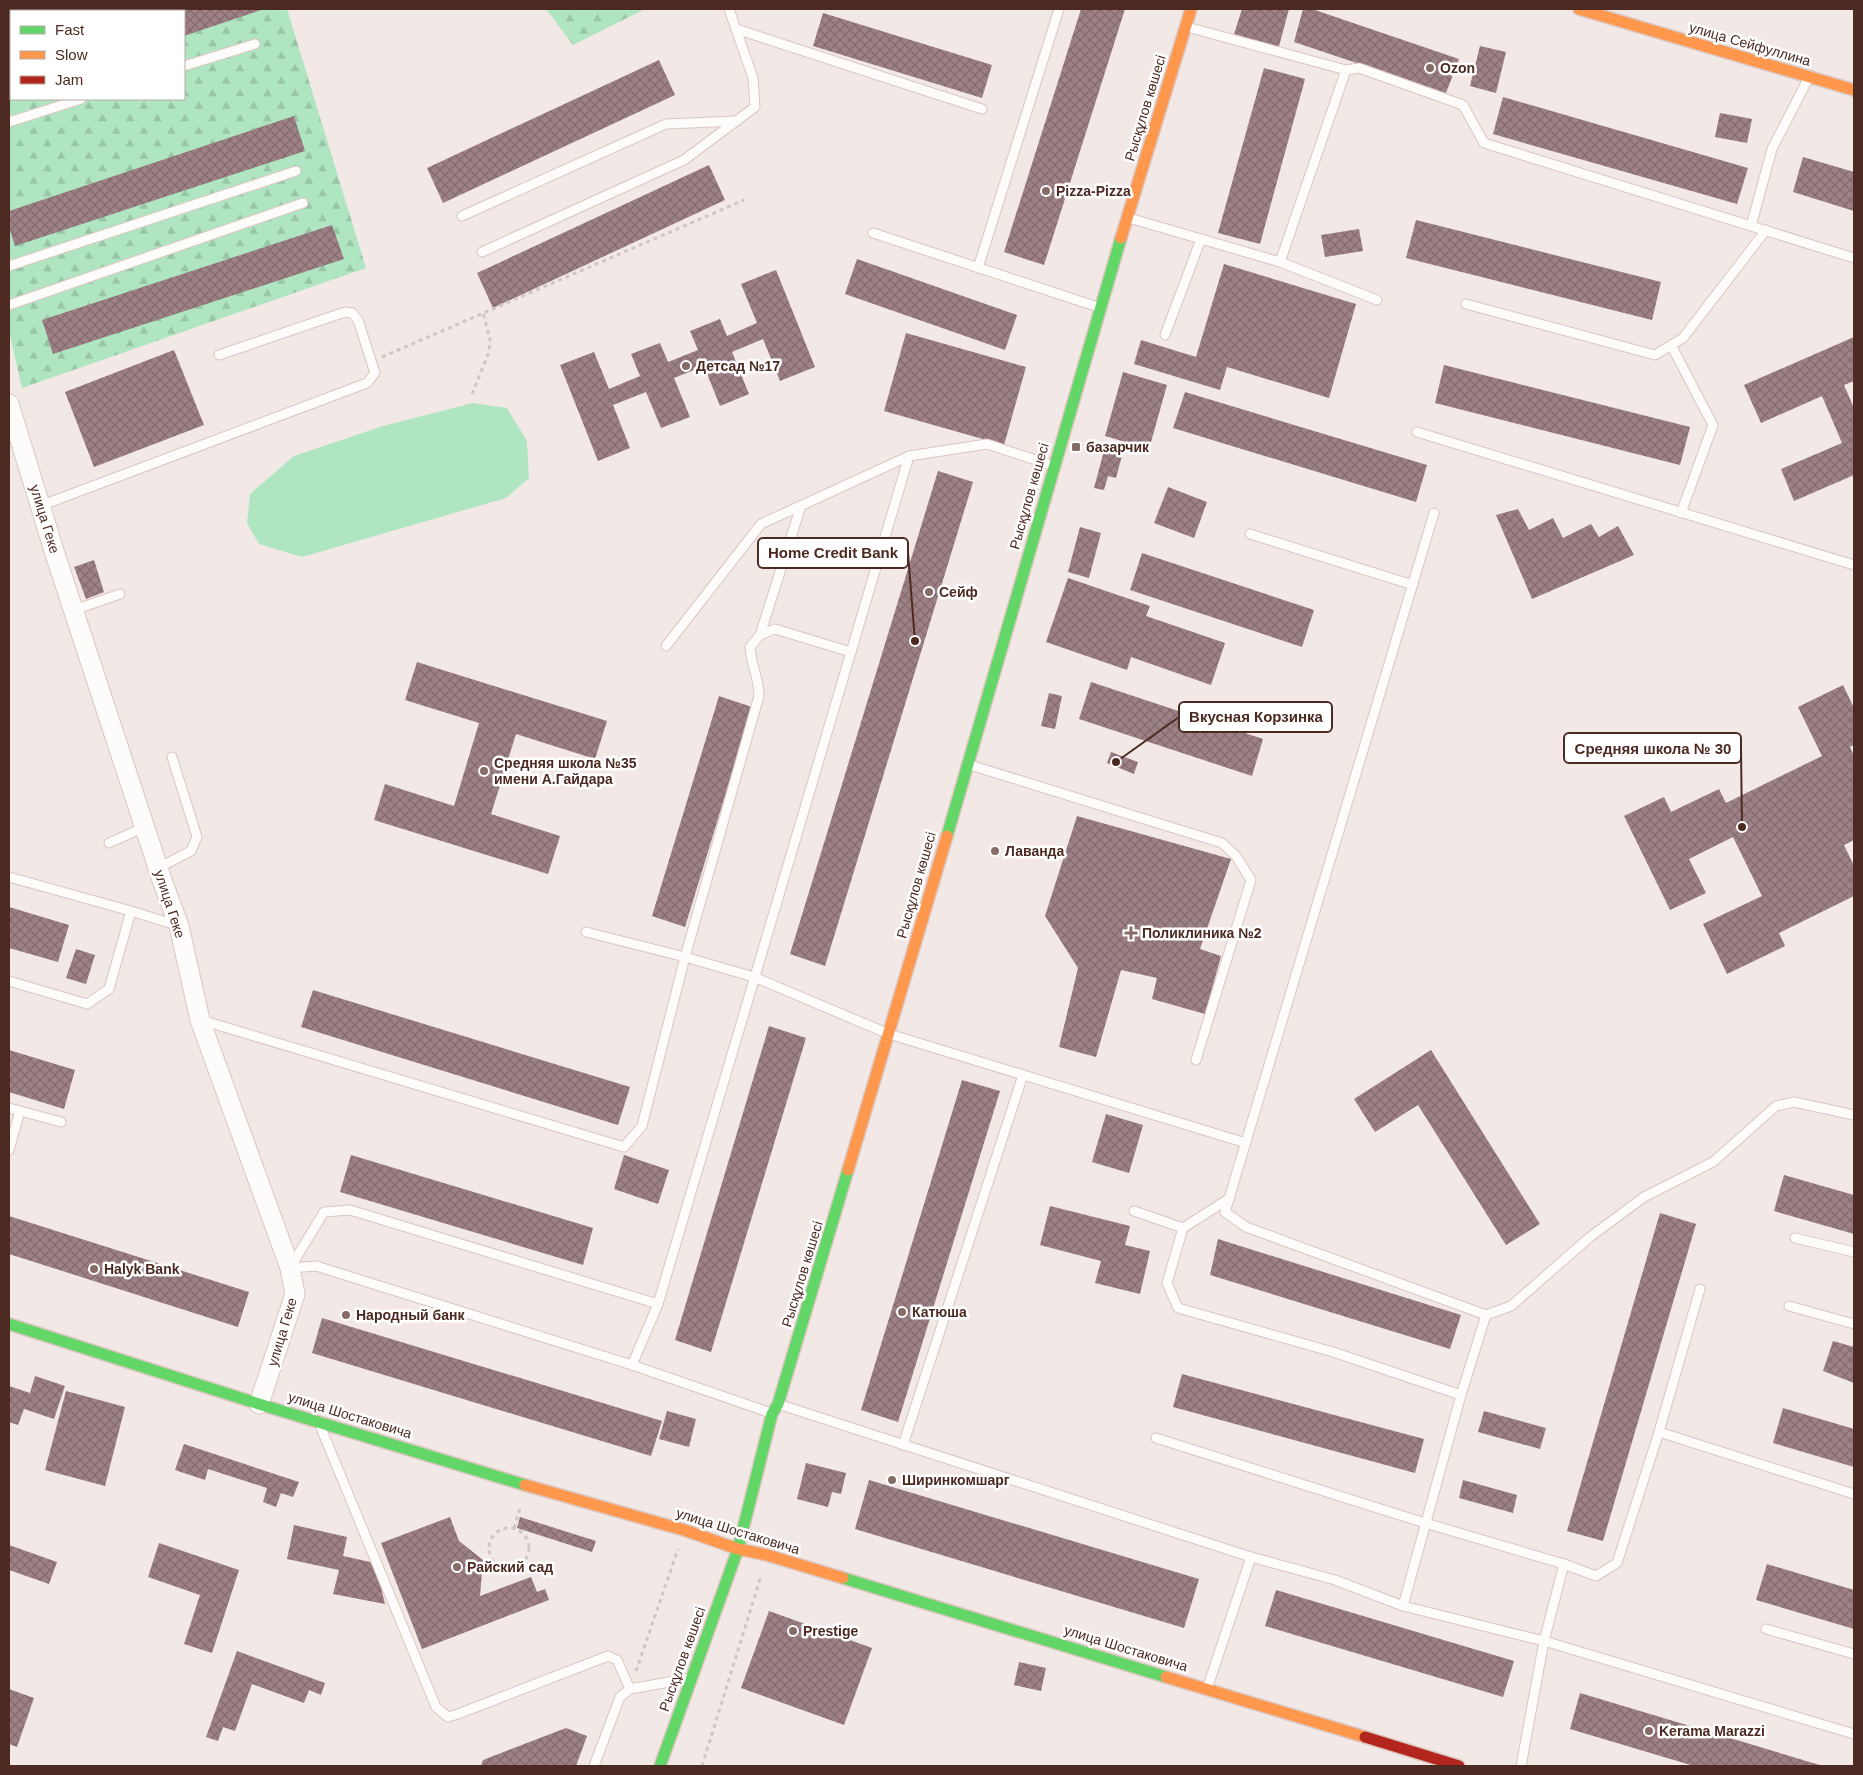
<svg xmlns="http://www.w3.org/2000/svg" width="1863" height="1775" font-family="Helvetica,sans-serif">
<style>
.forest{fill:url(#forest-firs);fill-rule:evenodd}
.pitch{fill:#afe6c1}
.building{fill:url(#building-cross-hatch)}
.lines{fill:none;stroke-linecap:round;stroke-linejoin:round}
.lane-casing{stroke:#dbc6c0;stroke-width:11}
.street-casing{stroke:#dbc6c0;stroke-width:21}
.fast-casing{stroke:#dbc6c0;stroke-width:14}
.slow-casing{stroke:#dbc6c0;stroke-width:14}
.jam-casing{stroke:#dbc6c0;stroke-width:14}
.path{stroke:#cfc7c5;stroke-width:3;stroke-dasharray:4 4;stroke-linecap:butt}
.lane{stroke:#fdfcfb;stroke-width:9}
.street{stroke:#fdfcfb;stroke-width:19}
.fast{stroke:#63d668;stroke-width:11}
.slow{stroke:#ff974d;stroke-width:11}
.jam{stroke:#b3261e;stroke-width:11}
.poi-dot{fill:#866c66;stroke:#fff;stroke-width:2}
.labels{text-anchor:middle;stroke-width:5;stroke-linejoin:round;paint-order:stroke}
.street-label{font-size:14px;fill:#4c2a21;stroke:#fff}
.poi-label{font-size:14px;font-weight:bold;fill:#4c2a21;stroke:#fff;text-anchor:start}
.leader{fill:none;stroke:#4c2a21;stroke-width:2}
.callout-dot{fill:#4c2a21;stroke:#fff;stroke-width:2}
.callout{fill:#fff;stroke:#4c2a21;stroke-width:2}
.callout-label{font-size:15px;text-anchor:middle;font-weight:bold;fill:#4c2a21}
</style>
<defs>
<pattern id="forest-firs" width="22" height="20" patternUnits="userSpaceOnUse" patternTransform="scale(1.25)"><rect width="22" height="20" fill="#afe6c1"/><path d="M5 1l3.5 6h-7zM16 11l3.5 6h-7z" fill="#98c5a6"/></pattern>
<pattern id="building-cross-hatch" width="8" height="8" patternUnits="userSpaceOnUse" patternTransform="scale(1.25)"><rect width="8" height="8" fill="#9e8187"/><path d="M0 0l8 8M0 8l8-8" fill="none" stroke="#836a6e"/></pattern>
</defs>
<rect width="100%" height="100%" fill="#f2e8e6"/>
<!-- forest -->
<g class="forest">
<path d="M9,9H287L366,268L22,388L9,331ZM11,11H184V99H11Z"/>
<path d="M546,9H645L573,45Z"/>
</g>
<!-- pitch -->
<path class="pitch" d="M473,403L507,408L527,441L529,478L506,498L302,557L259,544L247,523L250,494L294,456L383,426Z"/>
<!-- building -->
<g class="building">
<path d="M151,9H264L184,36V11H144Z"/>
<path d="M1081,9H1125L1044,265L1004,252Z"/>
<path d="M1242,9H1289L1278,50L1234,34Z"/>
<path d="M1303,9H1312L1459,59L1446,93L1294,42Z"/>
<path d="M823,13L992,65L982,98L813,46Z"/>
<path d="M1480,46L1506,52L1496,93L1470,86Z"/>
<path d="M11,55V93H9V56Z"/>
<path d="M659,60L675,95L443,203L427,168Z"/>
<path d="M1264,68L1305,79L1260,244L1218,233Z"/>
<path d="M1503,97L1748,168L1737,204L1493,134Z"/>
<path d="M1720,113L1752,119L1747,143L1715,137Z"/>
<path d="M294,116L305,151L15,246L9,227V211Z"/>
<path d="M1803,157L1854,172V211L1793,192Z"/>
<path d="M709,165L725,200L493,308L477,273Z"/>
<path d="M1416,220L1661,282L1652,320L1406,258Z"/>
<path d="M332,225L344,259L53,354L42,320Z"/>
<path d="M1359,229L1363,251L1325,257L1321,235Z"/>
<path d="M857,259L1017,315L1005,350L845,294Z"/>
<path d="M1224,264L1356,304L1329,398L1227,367L1220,390L1134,364L1141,340L1196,357Z"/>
<path d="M776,270L815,367L780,381L763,339L732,352L749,394L720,406L704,366L674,378L690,417L661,428L646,392L613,405L630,448L598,461L560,365L594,352L609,389L640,376L631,354L660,343L668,362L698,350L690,331L720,319L727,336L757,323L741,284Z"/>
<path d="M906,333L1026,367L1004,445L884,411Z"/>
<path d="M1854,337V381L1844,385L1854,408V475L1794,501L1781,469L1842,443L1822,396L1761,423L1744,385Z"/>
<path d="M174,350L204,425L94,467L65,392Z"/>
<path d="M1444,365L1690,427L1680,465L1435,403Z"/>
<path d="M1123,372L1167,385L1149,449L1105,436Z"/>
<path d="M1185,392L1427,465L1416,502L1173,428Z"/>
<path d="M1106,443L1124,448L1116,478L1108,476L1104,490L1094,488Z"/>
<path d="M938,471L973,482L825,966L790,954Z"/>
<path d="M1168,487L1207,502L1194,538L1154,523Z"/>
<path d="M1518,509L1529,530L1553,518L1563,538L1591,524L1599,537L1618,526L1634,555L1532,599L1496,515Z"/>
<path d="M1080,527L1101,533L1089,578L1068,572Z"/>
<path d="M1142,553L1314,610L1302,647L1130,590Z"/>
<path d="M94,560L104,592L86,599L74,567Z"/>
<path d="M1068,578L1150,606L1146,616L1225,643L1211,685L1131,657L1127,670L1046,642Z"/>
<path d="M417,662L607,721L595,759L516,734L491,814L560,836L548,874L374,820L385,784L454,806L479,723L405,700Z"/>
<path d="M1091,682L1263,739L1252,776L1079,719Z"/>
<path d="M1843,685L1854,708V745L1850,747L1854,756V840L1844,845L1854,866V896L1779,933L1785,946L1727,974L1703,924L1762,896L1733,837L1689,859L1706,893L1670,910L1624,816L1664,797L1671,812L1719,789L1726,803L1822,756L1798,707Z"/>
<path d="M1049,693L1062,696L1055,729L1041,726Z"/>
<path d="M719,696L752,707L685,927L652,916Z"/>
<path d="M1111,752L1138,762L1134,774L1107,763Z"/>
<path d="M1077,816L1231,859L1200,949L1221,956L1205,1014L1152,999L1157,978L1121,970L1096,1057L1059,1047L1078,968L1045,916Z"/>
<path d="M9,907L69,925L58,962L9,948Z"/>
<path d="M76,949L95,955L86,984L66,978Z"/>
<path d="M313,990L630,1087L618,1125L301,1027Z"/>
<path d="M769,1026L806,1038L711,1352L675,1340Z"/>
<path d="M9,1050L75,1070L64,1109L9,1092Z"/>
<path d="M1431,1050L1540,1224L1506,1245L1418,1105L1375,1132L1354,1099Z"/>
<path d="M962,1080L1000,1091L898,1422L861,1410Z"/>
<path d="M1106,1114L1143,1125L1129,1173L1092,1162Z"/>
<path d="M351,1155L593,1228L583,1265L340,1192Z"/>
<path d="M624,1155L669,1170L658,1204L614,1189Z"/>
<path d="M1784,1175L1854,1195V1234L1774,1211Z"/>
<path d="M1050,1206L1130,1226L1125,1245L1150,1251L1140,1294L1095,1283L1101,1261L1040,1245Z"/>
<path d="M1660,1213L1696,1224L1603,1541L1567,1531Z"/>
<path d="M9,1216L249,1292L238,1327L9,1254Z"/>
<path d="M1218,1239L1461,1315L1450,1349L1210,1275Z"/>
<path d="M322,1318L662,1421L651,1456L312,1353Z"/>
<path d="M1833,1341L1854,1347V1383L1823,1371Z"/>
<path d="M1182,1374L1424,1439L1415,1473L1173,1407Z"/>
<path d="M35,1376L65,1386L54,1419L24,1409L18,1425L9,1422V1386L30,1393Z"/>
<path d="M66,1391L125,1407L105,1486L45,1470Z"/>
<path d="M1783,1408L1854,1429V1467L1773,1443Z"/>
<path d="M667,1411L696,1419L689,1447L659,1439Z"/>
<path d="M1484,1411L1546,1428L1540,1449L1478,1432Z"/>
<path d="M184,1444L299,1482L293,1497L281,1493L276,1507L263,1502L267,1488L208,1469L205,1480L175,1470Z"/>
<path d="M806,1463L846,1473L841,1494L832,1492L828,1507L797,1499Z"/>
<path d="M869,1480L1199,1579L1184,1628L855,1529Z"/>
<path d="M1463,1480L1517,1495L1513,1513L1459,1498Z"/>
<path d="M450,1517L459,1541L483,1560L480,1596L531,1577L537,1592L545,1589L549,1600L422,1649L381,1543Z"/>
<path d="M520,1517L596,1541L592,1552L517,1528Z"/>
<path d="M294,1525L347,1537L343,1556L375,1563L385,1604L333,1594L339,1570L287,1559Z"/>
<path d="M159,1543L239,1570L212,1653L184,1644L200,1595L148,1577Z"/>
<path d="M9,1545L57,1562L49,1584L9,1570Z"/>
<path d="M1767,1564L1854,1590V1629L1756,1600Z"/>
<path d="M1276,1590L1514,1661L1503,1697L1265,1626Z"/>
<path d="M769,1611L872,1648L844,1725L741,1688Z"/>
<path d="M237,1651L325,1683L321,1695L309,1690L304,1703L252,1684L235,1731L223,1727L218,1741L206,1737Z"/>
<path d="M1019,1662L1046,1668L1041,1691L1014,1685Z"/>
<path d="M9,1689L34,1698L17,1747L9,1744Z"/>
<path d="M1580,1693L1823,1766H1694L1570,1729Z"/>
<path d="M566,1728L587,1736L576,1766H481L483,1760Z"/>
</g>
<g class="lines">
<!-- lane casing -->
<g class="lane-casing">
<g id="lane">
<path d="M1187,27L1346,70"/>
<path d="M736,29L982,109"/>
<path d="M184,66L255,44"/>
<path d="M9,122L81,99"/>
<path d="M462,216L666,124L737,121"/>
<path d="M1129,218L1280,262L1346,70L1359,68L1463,105L1484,143L1854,258"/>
<path d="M1751,226L1772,149L1808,79"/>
<path d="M873,233L1098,307"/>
<path d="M482,252L684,160L755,107L753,78L729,9"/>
<path d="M1280,262L1377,300"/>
<path d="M9,266L296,171"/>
<path d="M978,268L1059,9"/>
<path d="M1466,304L1655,355L1683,338L1766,230"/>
<path d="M9,305L303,203"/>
<path d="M1165,335L1201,239"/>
<path d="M1671,345L1713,425L1681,513"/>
<path d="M1417,432L1854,565"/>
<path d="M40,506L367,383L375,373L358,320L352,313L345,312L219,355"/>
<path d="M1434,513L1225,1212L1246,1227L1486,1315L1511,1306L1590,1237L1644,1197L1713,1162L1776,1106L1794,1102L1854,1115"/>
<path d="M1250,534L1413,585"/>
<path d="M74,610L120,594"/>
<path d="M760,635L801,506"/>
<path d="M666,646L761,524L909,456L987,444L1051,465"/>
<path d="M970,765L1222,843L1236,856L1251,880L1196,1060"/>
<path d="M109,843L145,827"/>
<path d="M158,868L191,851L197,837L172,757"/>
<path d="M9,877L131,911L179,926"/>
<path d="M586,932L685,957L754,977L889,1034L1246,1143"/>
<path d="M9,981L87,1004L109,989L131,911"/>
<path d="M201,1020L624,1147L642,1126L685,957L759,696C759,677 751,666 750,647L760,635L775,629L851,652"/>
<path d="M9,1108L61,1122"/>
<path d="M9,1150L20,1111"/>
<path d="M1134,1211L1183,1228L1230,1198"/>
<path d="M1183,1228L1167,1283L1178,1308L1333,1352L1461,1395"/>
<path d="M1795,1238L1854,1252"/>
<path d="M658,1304L350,1210L324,1212L290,1268L316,1266L632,1365L771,1413"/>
<path d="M1789,1306L1854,1324"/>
<path d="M632,1365L658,1304L909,456"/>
<path d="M781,1405L1251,1557L1335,1580L1403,1606L1544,1641L1854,1734"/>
<path d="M321,1428L436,1707L448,1717L458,1714L608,1656L617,1660L630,1689"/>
<path d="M1659,1432L1854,1494"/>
<path d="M1156,1438L1425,1523L1564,1564L1596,1576L1617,1563L1659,1432L1700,1289"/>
<path d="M903,1445L1023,1075"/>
<path d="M1403,1606L1461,1395L1486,1315"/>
<path d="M1766,1629L1854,1654"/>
<path d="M1208,1686L1251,1557"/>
<path d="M594,1766L620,1697L630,1689L686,1679"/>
<path d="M1521,1766L1544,1641L1564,1564"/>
</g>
</g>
<!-- street casing -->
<g class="street-casing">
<path id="street" d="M9,404L55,554L163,883L179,926L200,1020L290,1268L295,1294L259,1404"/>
</g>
<!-- fast casing -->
<g class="fast-casing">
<g id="fast">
<path d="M947,836L1121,238"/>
<path d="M9,1324L259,1404L525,1485"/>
<path d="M843,1578L1166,1677"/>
<path d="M660,1766L738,1549L772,1414L778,1404L848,1170"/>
</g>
</g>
<!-- slow casing -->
<g class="slow-casing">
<g id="slow">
<path d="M1579,9L1854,90"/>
<path d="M1121,238L1191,9"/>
<path d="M848,1170L947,836"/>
<path d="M525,1485L684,1530L738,1549L767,1555L843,1578"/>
<path d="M1166,1677L1365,1737"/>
</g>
</g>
<!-- jam casing -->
<g class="jam-casing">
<path id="jam" d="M1365,1737L1459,1766"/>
</g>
<!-- path -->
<g class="path">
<path d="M382,357L744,200"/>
<path d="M472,394L489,352L490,339L483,313"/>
<circle cx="509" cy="1548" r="20"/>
<path d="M514,1528L521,1505"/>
<path d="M636,1671L678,1549"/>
<path d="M702,1766L761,1576"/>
</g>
<!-- lane -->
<use href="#lane" class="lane"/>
<!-- street -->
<use href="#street" class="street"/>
<!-- fast -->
<use href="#fast" class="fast"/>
<!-- slow -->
<use href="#slow" class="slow"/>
<!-- jam -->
<use href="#jam" class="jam"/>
</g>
<!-- markers -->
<g class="poi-dot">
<circle cx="1430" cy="68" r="5"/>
<circle cx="1046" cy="191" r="5"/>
<circle cx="686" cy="366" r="5"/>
<rect x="1071" y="442" width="10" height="10" rx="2.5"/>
<circle cx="929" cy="592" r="5"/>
<circle cx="484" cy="771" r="5"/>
<circle cx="995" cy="851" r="5"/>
<path d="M1128.5 925.5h5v5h5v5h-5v5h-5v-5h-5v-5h5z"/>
<circle cx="94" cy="1269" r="5"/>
<circle cx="902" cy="1312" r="5"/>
<circle cx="346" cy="1315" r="5"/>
<circle cx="892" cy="1480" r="5"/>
<circle cx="457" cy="1567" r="5"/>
<circle cx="793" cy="1631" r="5"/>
<circle cx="1649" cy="1731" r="5"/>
</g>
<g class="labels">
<!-- street labels -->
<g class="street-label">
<text transform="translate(1750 44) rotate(16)" y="5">улица Сейфуллина</text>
<text transform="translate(1145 108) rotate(-73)" y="5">Рысқұлов көшесі</text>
<text transform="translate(1029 496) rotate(-74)" y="5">Рысқұлов көшесі</text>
<text transform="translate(45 519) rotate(73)" y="5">улица Геке</text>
<text transform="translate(916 885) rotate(-74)" y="5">Рысқұлов көшесі</text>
<text transform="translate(170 904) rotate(72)" y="5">улица Геке</text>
<text transform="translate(802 1274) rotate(-73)" y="5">Рысқұлов көшесі</text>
<text transform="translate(282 1332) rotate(-73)" y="5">улица Геке</text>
<text transform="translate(350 1415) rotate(17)" y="5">улица Шостаковича</text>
<text transform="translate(738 1531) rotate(17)" y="5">улица Шостаковича</text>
<text transform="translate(1126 1648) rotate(17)" y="5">улица Шостаковича</text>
<text transform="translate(682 1659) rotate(-70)" y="5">Рысқұлов көшесі</text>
</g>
<!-- poi labels -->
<g class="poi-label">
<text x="1440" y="73">Ozon</text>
<text x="1056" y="196">Pizza-Pizza</text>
<text x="696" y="371">Детсад №17</text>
<text x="1086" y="452">базарчик</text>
<text x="939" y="597">Сейф</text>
<text x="494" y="768">Средняя школа №35<tspan x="494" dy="16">имени А.Гайдара</tspan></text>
<text x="1005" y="856">Лаванда</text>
<text x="1142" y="938">Поликлиника №2</text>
<text x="104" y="1274">Halyk Bank</text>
<text x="912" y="1317">Катюша</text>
<text x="356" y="1320">Народный банк</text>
<text x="902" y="1485">Ширинкомшарг</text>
<text x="467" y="1572">Райский сад</text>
<text x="803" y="1636">Prestige</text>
<text x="1659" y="1736">Kerama Marazzi</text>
</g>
</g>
<!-- callouts -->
<path class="leader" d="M915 641L908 553M1116 762L1179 717M1742 827L1741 748"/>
<g class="callout-dot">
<circle cx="915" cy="641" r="5"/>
<circle cx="1116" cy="762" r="5"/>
<circle cx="1742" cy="827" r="5"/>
</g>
<g class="callout">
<rect x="758" y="538" width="150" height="30" rx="5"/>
<rect x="1179" y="702" width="153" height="30" rx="5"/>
<rect x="1564" y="733" width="177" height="30" rx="5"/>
</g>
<g class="callout-label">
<text x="833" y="558">Home Credit Bank</text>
<text x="1256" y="722">Вкусная Корзинка</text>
<text x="1653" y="754">Средняя школа № 30</text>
</g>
<!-- border -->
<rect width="1863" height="1775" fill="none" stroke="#4c2a21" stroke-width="20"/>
<!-- legend -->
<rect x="10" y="10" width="175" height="90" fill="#ffffff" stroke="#b7aaa6"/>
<rect x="20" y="26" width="25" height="8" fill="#63d668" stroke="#b7aaa6"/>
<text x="55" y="35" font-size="15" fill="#4c2a21">Fast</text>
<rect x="20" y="51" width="25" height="8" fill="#ff974d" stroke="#b7aaa6"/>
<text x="55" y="60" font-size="15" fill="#4c2a21">Slow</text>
<rect x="20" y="76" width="25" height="8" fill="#b3261e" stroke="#b7aaa6"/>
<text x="55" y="85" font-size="15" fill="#4c2a21">Jam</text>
</svg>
